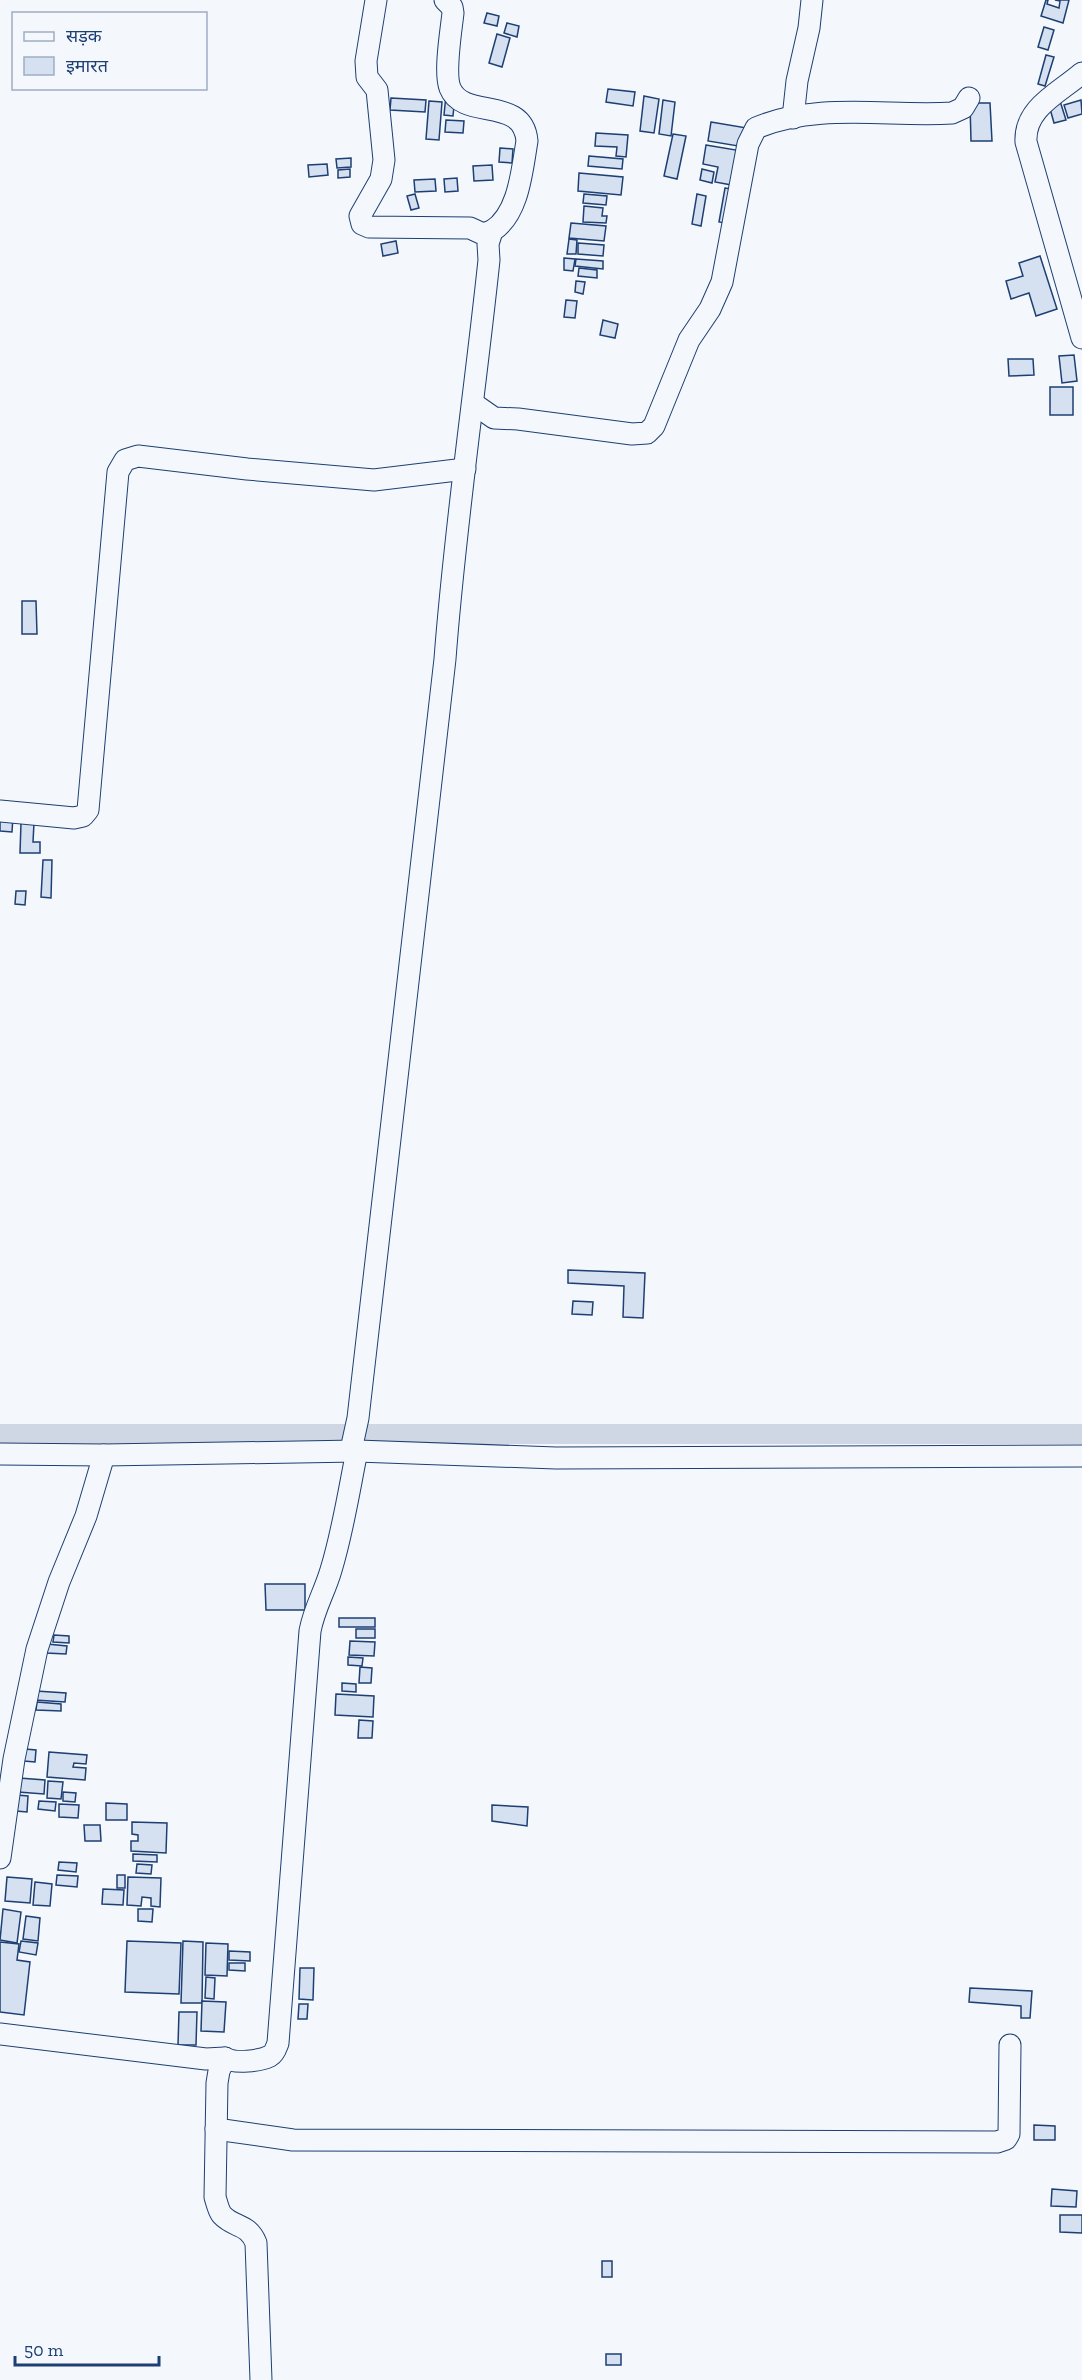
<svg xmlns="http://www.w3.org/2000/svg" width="1082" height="2380" font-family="'Zilla Slab','Noto Sans Devanagari',serif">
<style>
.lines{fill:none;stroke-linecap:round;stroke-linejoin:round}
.canal{stroke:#cfd7e4;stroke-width:20}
.building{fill:#d5e0f0;stroke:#1d3f73;stroke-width:1.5}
.minor-casing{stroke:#1d3f73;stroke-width:23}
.minor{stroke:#f4f7fb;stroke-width:21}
</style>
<rect width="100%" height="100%" fill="#f4f7fb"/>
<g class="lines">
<!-- canal -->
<path class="canal" d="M0,1434H1082"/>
</g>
<!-- building -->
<g class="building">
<path d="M1046,0H1048L1047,4L1059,8L1060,1L1055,0H1069L1063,23L1041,16Z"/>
<path d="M487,13L499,16L497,26L484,23Z"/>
<path d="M507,23L519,26L517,37L504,33Z"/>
<path d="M1044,27L1054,30L1048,50L1038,47Z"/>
<path d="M497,34L510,38L502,67L489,63Z"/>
<path d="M1046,55L1054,57L1045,86L1038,84Z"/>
<path d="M608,89L635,92L633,106L606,102Z"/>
<path d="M446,95L455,96L453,116L444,115Z"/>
<path d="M644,96L659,99L654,133L640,131Z"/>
<path d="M391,98L426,100L425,112L390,110Z"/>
<path d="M663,100L675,102L671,136L659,134Z"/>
<path d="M1081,100L1082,114L1068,118L1064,105Z"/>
<path d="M429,101L442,102L439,140L426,139Z"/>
<path d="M1060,101L1066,120L1054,123L1049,105Z"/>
<path d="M970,103H990L992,141H971Z"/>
<path d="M446,120L464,121L463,133L445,132Z"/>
<path d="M711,122L747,128L744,147L708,141Z"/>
<path d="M596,133L628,135L626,157L616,156L617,147L595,146Z"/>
<path d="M673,134L686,136L677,179L664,176Z"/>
<path d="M706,145L742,151L737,186L715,182L718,167L703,164Z"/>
<path d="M500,148L513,149L512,163L499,162Z"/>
<path d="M589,156L623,159L622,169L588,166Z"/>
<path d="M351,158V167L337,168L336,159Z"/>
<path d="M327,164L328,175L309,177L308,165Z"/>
<path d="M492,165L493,180L474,181L473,166Z"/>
<path d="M350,169V177L338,178V170Z"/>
<path d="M702,169L714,172L712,183L700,180Z"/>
<path d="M579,173L623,177L621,195L578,191Z"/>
<path d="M457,178L458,191L445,192L444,179Z"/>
<path d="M435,179L436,191L415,192L414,180Z"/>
<path d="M725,188L737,190L731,224L719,222Z"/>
<path d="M415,194L419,208L411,210L407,196Z"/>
<path d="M584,194L607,196L606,205L583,203Z"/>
<path d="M697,194L706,196L701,226L692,224Z"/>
<path d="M584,206L603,208L602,216H607L606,223L583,222Z"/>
<path d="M571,223L606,226L604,241L569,238Z"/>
<path d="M569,239L577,240L576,254H567Z"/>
<path d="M396,241L398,253L383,256L381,244Z"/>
<path d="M578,243L604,245L603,256L578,254Z"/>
<path d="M1040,256L1057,309L1036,316L1029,293L1011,299L1006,281L1023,276L1019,263Z"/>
<path d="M564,258L575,259L573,271L564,270Z"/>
<path d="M576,259L603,261V269L575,266Z"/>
<path d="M579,268L597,270V278L578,276Z"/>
<path d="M576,281L585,282L583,294L575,292Z"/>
<path d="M566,300L577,301L575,318L564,317Z"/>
<path d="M603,320L618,324L615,338L600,335Z"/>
<path d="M1074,355L1077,381L1062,383L1059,356Z"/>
<path d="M1008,359H1033L1034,375L1009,376Z"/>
<rect x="1050" y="387" width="23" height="28"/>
<path d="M22,601H36L37,634H22Z"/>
<path d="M0,816H13L12,832L0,831Z"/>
<path d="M21,823H34L33,842H40V853H20Z"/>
<path d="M43,860H52L51,898L41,897Z"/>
<path d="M16,891H26L25,905L15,904Z"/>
<path d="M568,1270L645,1273L643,1318L623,1317L624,1286L568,1283Z"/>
<path d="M573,1301L593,1302L592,1315L572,1314Z"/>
<path d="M265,1584H305V1610H266Z"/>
<rect x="339" y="1618" width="36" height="9"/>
<rect x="356" y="1629" width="19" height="9"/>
<path d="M54,1635L69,1636V1643L53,1642Z"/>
<path d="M350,1641L375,1642L374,1656L349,1655Z"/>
<path d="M47,1644L67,1646L66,1654L46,1653Z"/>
<path d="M348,1657L363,1658L362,1666L348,1665Z"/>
<path d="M360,1667L372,1668L371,1683H359Z"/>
<path d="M342,1683L356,1684V1692L342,1691Z"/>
<path d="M36,1691L66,1693L65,1702L35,1700Z"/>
<path d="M336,1694L374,1696L373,1717L335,1715Z"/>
<path d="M37,1702L61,1704V1711L36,1710Z"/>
<path d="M359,1720L373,1721L372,1738H358Z"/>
<path d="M25,1749L36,1750L35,1762L24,1761Z"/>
<path d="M49,1752L87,1755L86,1764L74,1763L73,1767L86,1768L85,1780L47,1777Z"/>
<path d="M19,1778L45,1780L44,1794L18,1792Z"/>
<path d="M48,1781L63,1782L61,1799L47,1798Z"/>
<path d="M63,1792L76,1793L75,1802L63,1801Z"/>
<path d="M17,1795L28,1796L27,1812L16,1811Z"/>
<path d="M39,1801L56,1802L55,1811L38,1809Z"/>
<path d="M106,1803L127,1804V1820H106Z"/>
<path d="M59,1804L79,1805L78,1818L59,1817Z"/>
<path d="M492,1805L528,1807L527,1826L492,1821Z"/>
<path d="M132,1822L167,1823L166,1853L131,1851V1841H138V1835L132,1834Z"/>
<path d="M84,1825H100L101,1841H85Z"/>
<path d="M133,1854L157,1855V1862L133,1861Z"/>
<path d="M59,1862L77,1863L76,1872L58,1870Z"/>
<path d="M137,1864L152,1865L151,1874L136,1873Z"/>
<path d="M57,1875L78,1876L77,1887L56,1885Z"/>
<rect x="117" y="1875" width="8" height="13"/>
<path d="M7,1877L32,1879L30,1903L5,1901Z"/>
<path d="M128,1877L161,1878L160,1907L151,1906V1898L142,1897L141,1906L127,1905Z"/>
<path d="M35,1882L52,1884L50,1906L33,1905Z"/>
<path d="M103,1889L124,1890L123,1905L102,1904Z"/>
<path d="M3,1909L21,1912L17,1943L0,1940Z"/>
<path d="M138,1909H153L152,1922L138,1921Z"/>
<path d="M26,1916L40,1918L38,1941L23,1939Z"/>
<path d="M21,1941L38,1943L36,1955L19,1952Z"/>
<path d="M127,1941L181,1943L179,1994L125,1992Z"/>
<path d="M183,1941L203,1942L202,2003H181Z"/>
<path d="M0,1942L19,1944L17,1960L30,1962L24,2015L0,2012Z"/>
<path d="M206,1943L228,1944L227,1976L205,1975Z"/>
<path d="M229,1951L250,1952V1961L229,1960Z"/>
<path d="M229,1963H245V1971L229,1970Z"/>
<path d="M300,1968H314L313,2000L299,1999Z"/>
<path d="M206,1977L215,1978L214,1999L205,1998Z"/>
<path d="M970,1988L1032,1991L1030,2018H1021V2006L969,2002Z"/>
<path d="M202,2001L226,2002L224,2032L201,2031Z"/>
<path d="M299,2004H308L307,2019H298Z"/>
<path d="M179,2012H197L196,2045H178Z"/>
<path d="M1034,2125L1055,2126V2140H1034Z"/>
<path d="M1052,2189L1077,2191L1076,2207L1051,2206Z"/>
<path d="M1060,2215H1082V2233L1060,2232Z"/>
<rect x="602" y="2261" width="10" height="16"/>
<rect x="606" y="2354" width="15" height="11"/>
</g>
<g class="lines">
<!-- minor casing -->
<g class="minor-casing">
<g id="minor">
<path d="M445,0L452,7L453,13C451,31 444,73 450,88C463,121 523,95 527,141C522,170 519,214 492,231"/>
<path d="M1082,73C1059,93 1024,108 1026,142L1082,338"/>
<path d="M793,118L797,81L809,28L812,0"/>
<path d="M474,404L494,418L518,419L632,434L647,433L654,426L689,340L710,309L722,282L748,144L756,128C817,102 888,117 952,113L963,108L969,98"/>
<path d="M0,811L74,818L83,816L88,810L118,472L125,460L138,456L247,469L374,480L465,469"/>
<path d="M0,1454L104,1455L357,1451L556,1458L1082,1456"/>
<path d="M0,1858L14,1759L37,1649L59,1582L86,1516L104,1455"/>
<path d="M0,2034L206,2059L225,2058"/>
<path d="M216,2129L293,2140L997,2142L1006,2139L1009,2134L1010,2045"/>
<path d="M261,2380L256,2243C248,2223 234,2228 222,2215C218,2210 217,2203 215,2197L217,2083L219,2071L225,2058C235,2064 260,2061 270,2056C275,2053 276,2048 278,2043L310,1631C314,1609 325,1591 331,1570C343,1531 349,1490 357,1451L351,1450L358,1418L445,659C455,525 475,393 489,260L488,244L492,231L483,234L470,228L369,227L362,224L360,216L381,179L384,160L377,90L367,77L366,61L376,0"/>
</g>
</g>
<!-- minor -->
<use href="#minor" class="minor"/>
</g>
<!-- legend -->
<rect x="12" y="12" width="195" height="78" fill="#f4f7fb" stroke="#9eadc5" stroke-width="1.5"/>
<rect x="24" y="32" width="30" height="9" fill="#f4f7fb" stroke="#9eadc5" stroke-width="1.5"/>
<text x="66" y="42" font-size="18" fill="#1d3f73">सड़क</text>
<rect x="24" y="57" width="30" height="18" fill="#d5e0f0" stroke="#9eadc5" stroke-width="1.5"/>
<text x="66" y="72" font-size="18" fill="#1d3f73">इमारत</text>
<!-- scale -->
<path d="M15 2356v9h144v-9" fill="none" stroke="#1d3f73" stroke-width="3"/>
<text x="24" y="2356" font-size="18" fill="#1d3f73" stroke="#f4f7fb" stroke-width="4.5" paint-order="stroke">50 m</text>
</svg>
